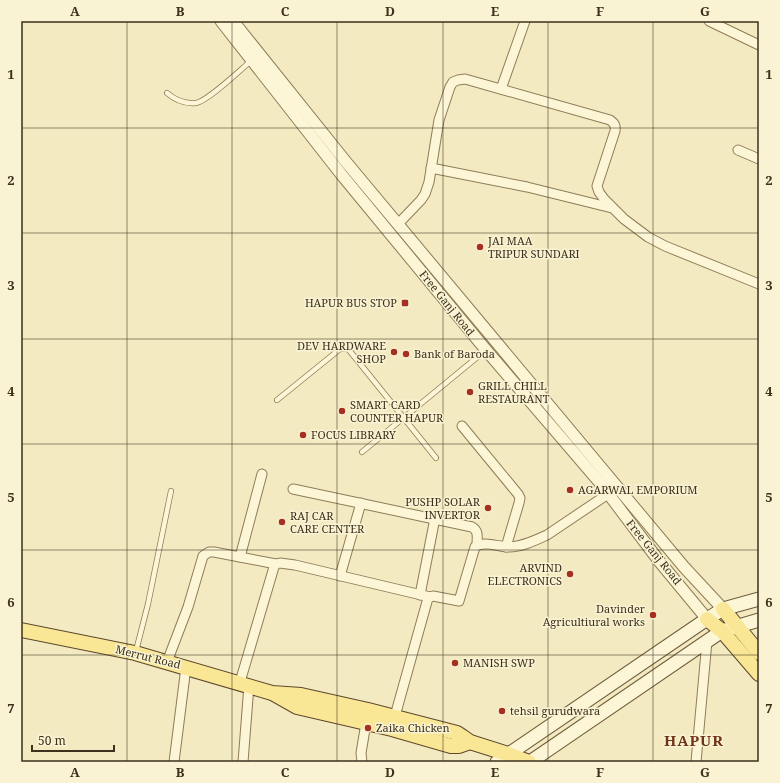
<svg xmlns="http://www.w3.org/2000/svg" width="780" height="783" font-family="'Noto Serif',serif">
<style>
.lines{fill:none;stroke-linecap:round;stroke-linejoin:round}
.service-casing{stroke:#8f7c57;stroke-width:6}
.minor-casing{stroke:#8f7c57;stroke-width:11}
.tertiary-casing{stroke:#8f7c57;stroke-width:13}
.secondary-casing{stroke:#715c3a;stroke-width:15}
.primary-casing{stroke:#5d482c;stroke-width:16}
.service{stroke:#fcf6d7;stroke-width:4.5}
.minor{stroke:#fcf6d7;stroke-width:9}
.tertiary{stroke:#fcf6d7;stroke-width:11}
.secondary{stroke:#fcf6d7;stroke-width:13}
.primary{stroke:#fae796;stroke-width:14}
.grid{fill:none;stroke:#3d301d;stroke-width:1;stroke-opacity:0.55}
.poi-dot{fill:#a52f20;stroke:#f9f3d3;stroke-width:1.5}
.labels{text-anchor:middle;stroke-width:3;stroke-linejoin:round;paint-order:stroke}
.poi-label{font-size:11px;fill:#3d301d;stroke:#f9f3d3;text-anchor:start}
.street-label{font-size:11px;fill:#3d301d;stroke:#f9f3d3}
.district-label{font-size:15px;font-weight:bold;letter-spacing:1px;fill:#6f3417;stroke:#f9f3d3}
.neatline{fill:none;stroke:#3d301d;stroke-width:1.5}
.grid-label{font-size:13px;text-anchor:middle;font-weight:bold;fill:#3d301d}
</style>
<rect width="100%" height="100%" fill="#f3eac2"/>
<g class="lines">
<!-- service casing -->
<g class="service-casing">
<g id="service">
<path d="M167,93C175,100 184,104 196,103C208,101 240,70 251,61"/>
<path d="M277,400L340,349L345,348L349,350L436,458"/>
<path d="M362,452L486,350"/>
<path d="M136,651L148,604L171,491"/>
</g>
</g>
<!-- minor casing -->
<g class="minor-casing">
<g id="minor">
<path d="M709,21L759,45"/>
<path d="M501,89L525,21"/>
<path d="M738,150L759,159"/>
<path d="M431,168L527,187L612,208"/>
<path d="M398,224L421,200L425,194L429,182L439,120L450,87L453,82L458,80L465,79L610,120C614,123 616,125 615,131L597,186L599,192L604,199L624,219L648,237L665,246L759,284"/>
<path d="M462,426L518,494L520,498L519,503L506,547"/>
<path d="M293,489L472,527C479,531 477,537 477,545"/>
<path d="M240,557L262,474"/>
<path d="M340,576L361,503"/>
<path d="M420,595L435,518"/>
<path d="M167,662L188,607L203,556L209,552H214L276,564"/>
<path d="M240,682L274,567L276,564L280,563L295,565L430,597"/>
<path d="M395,716L428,598L433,596L459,601L475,547C483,540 499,547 509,547C522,547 536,540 547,535L608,494"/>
<path d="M174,762L186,667"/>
<path d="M243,762L249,685"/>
<path d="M362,762L361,753L366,723"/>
<path d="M696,762L707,641"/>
</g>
</g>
<!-- tertiary casing -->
<g class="tertiary-casing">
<g id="tertiary">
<path d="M221,21L341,174L486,350L601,484L659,561L707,619"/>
<path d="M233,21L346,162L684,567L723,609"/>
</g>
</g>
<!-- secondary casing -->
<g class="secondary-casing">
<g id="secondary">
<path d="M497,762L707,619L723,609L759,599"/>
<path d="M530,762L722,631L759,620"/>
</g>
</g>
<!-- primary casing -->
<g class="primary-casing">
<g id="primary">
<path d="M723,609L759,653"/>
<path d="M707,619L722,631L759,674"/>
<path d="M21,630L135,653L272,693L301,695L368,710L457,733L463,737L470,742L508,754L529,762"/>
<path d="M274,694L297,707L392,729L451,746H459L470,742"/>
</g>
</g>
<!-- service -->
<use href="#service" class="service"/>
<!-- minor -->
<use href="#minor" class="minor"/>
<!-- tertiary -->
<use href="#tertiary" class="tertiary"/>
<!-- secondary -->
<use href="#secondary" class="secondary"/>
<!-- primary -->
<use href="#primary" class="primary"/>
</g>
<!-- grid -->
<path class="grid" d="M127,21V762M232,21V762M337,21V762M443,21V762M548,21V762M653,21V762M21,128H759M21,233H759M21,339H759M21,444H759M21,550H759M21,655H759"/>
<!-- markers -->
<g class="poi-dot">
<circle cx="480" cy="247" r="4"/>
<rect x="401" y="299" width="8" height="8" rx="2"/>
<circle cx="394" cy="352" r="4"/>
<circle cx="406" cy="354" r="4"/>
<circle cx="470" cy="392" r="4"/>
<circle cx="342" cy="411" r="4"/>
<circle cx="303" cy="435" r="4"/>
<circle cx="570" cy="490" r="4"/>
<circle cx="488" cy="508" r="4"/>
<circle cx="282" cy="522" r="4"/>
<circle cx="570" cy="574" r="4"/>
<circle cx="653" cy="615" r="4"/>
<circle cx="455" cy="663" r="4"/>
<circle cx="502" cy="711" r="4"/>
<circle cx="368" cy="728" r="4"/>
</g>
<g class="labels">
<!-- poi labels -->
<g class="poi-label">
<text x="488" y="245">JAI MAA<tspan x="488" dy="13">TRIPUR SUNDARI</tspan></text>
<text x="397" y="307" text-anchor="end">HAPUR BUS STOP</text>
<text x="386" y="350" text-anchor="end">DEV HARDWARE<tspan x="386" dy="13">SHOP</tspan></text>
<text x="414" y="358">Bank of Baroda</text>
<text x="478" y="390">GRILL CHILL<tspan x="478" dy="13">RESTAURANT</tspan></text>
<text x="350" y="409">SMART CARD<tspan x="350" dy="13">COUNTER HAPUR</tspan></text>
<text x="311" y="439">FOCUS LIBRARY</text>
<text x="578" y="494">AGARWAL EMPORIUM</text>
<text x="480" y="506" text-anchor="end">PUSHP SOLAR<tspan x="480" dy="13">INVERTOR</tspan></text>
<text x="290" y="520">RAJ CAR<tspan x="290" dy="13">CARE CENTER</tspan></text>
<text x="562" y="572" text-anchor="end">ARVIND<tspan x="562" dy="13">ELECTRONICS</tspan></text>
<text x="645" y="613" text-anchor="end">Davinder<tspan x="645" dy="13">Agricultiural works</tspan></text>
<text x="463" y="667">MANISH SWP</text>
<text x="510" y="715">tehsil gurudwara</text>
<text x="376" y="732">Zaika Chicken</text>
</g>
<!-- street labels -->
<g class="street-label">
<text transform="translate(447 303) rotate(51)" y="4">Free Ganj Road</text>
<text transform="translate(654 552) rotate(51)" y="4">Free Ganj Road</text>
<text transform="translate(148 657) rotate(14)" y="4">Merrut Road</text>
</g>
<!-- district labels -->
<g class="district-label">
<text x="694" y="746">HAPUR</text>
</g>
</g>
<!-- border -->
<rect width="780" height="783" fill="none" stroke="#f9f3d3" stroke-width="44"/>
<!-- scale -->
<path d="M32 745v6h82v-6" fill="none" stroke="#3d301d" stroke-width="2"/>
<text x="38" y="745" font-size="12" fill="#3d301d" stroke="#f9f3d3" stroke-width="3" paint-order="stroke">50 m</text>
<rect x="22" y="22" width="736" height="739" class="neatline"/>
<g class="grid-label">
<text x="75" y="16">A</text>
<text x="180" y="16">B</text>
<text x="285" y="16">C</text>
<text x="390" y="16">D</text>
<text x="495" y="16">E</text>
<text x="600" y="16">F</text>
<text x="705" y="16">G</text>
<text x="11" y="79">1</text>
<text x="769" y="79">1</text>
<text x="11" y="185">2</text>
<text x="769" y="185">2</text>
<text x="11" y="290">3</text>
<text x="769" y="290">3</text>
<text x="11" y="396">4</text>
<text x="769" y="396">4</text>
<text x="11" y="502">5</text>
<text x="769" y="502">5</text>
<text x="11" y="607">6</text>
<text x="769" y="607">6</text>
<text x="11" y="713">7</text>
<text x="769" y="713">7</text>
<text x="75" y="777">A</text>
<text x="180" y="777">B</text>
<text x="285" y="777">C</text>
<text x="390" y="777">D</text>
<text x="495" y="777">E</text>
<text x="600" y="777">F</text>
<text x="705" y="777">G</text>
</g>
</svg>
